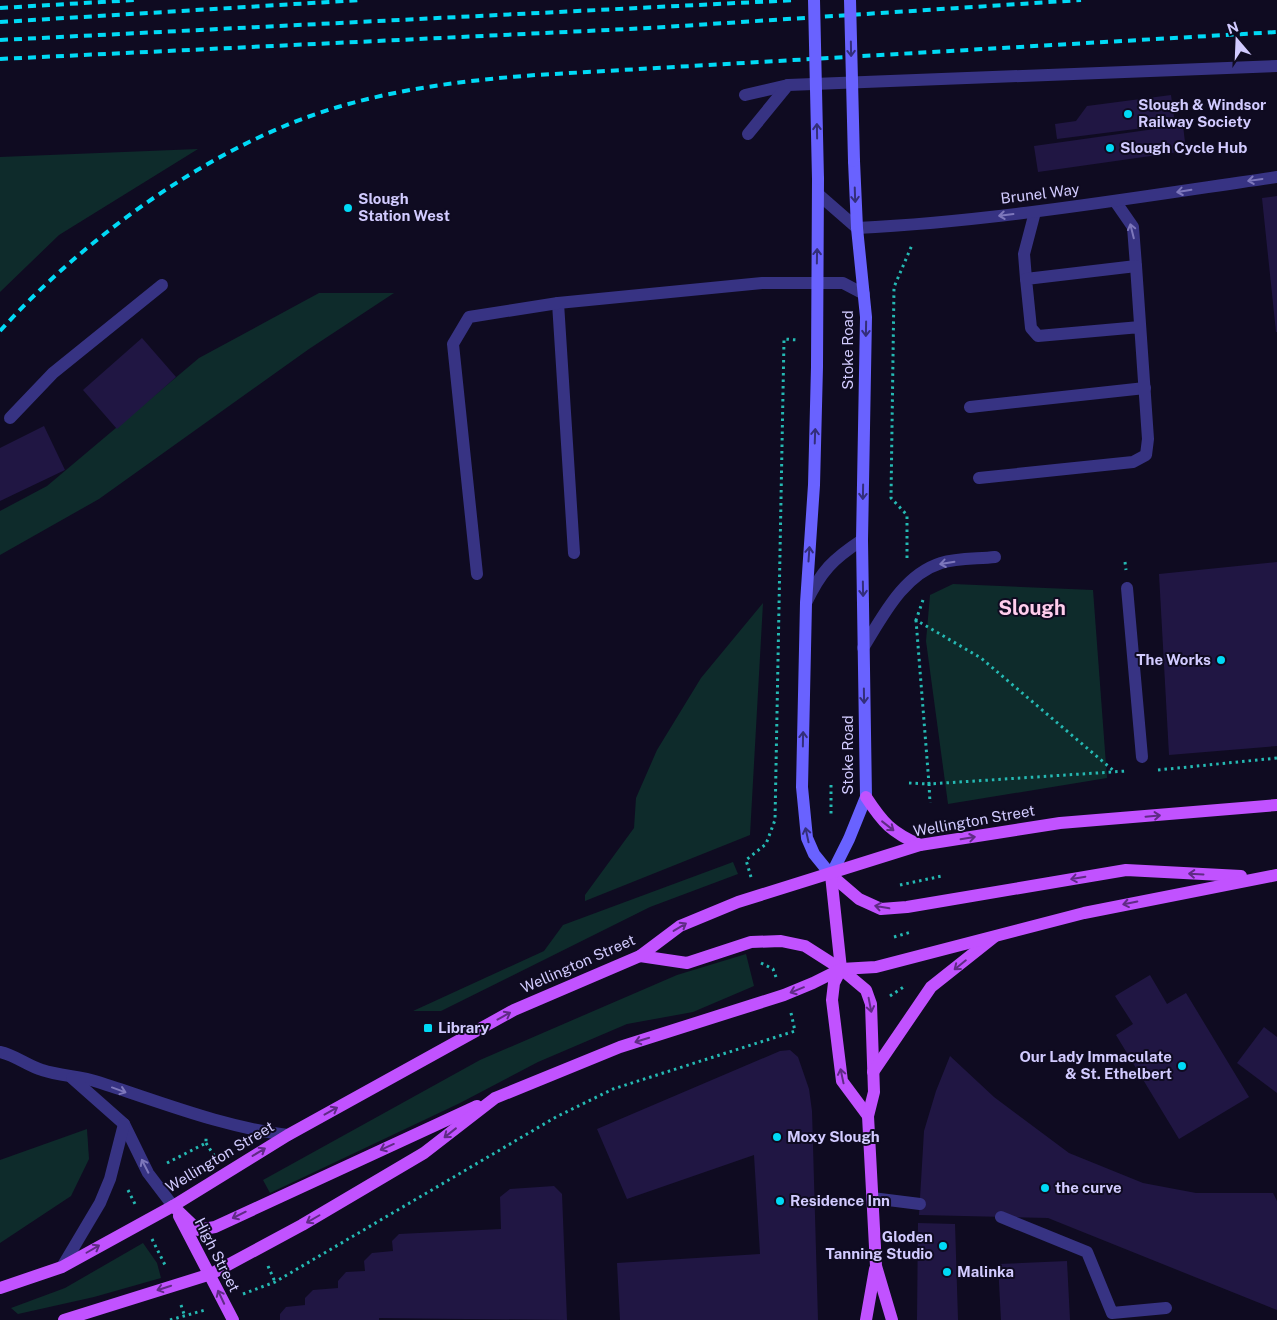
<svg xmlns="http://www.w3.org/2000/svg" width="1277" height="1320" font-family="'Public Sans',sans-serif">
<style>
.green{fill:#0e2b2b}
.building{fill:#201643}
.lines{fill:none;stroke-linecap:round;stroke-linejoin:round}
.path{stroke:#25b9b3;stroke-width:3;stroke-dasharray:2.5 4;stroke-linecap:butt}
.lane{stroke:#373383;stroke-width:12}
.street{stroke:#373383;stroke-width:12}
.secondary{stroke:#6962ff;stroke-width:12}
.primary{stroke:#c152ff;stroke-width:12}
.rail{stroke:#00daf6;stroke-width:4;stroke-dasharray:8 6;stroke-linecap:butt}
.secondary-bridge{stroke:#6962ff;stroke-width:12}
.oneway{stroke:#332e7a}
.oneway2{stroke:#7d77bb}
.oneway3{stroke:#5f2b85}
.poi-dot{fill:#00daf6;stroke:#0f0b21;stroke-width:2}
.labels{text-anchor:middle;stroke-width:4;stroke-linejoin:round;paint-order:stroke}
.poi-label{font-size:15px;font-weight:bold;fill:#d2cbff;stroke:#0f0b21;text-anchor:start}
.street-label{font-size:15px;fill:#d2cbff;stroke:#0f0b21}
.district-label{font-size:20px;font-weight:bold;fill:#ffcdec;stroke:#0f0b21}
</style>
<rect width="100%" height="100%" fill="#0f0b21"/>
<!-- green -->
<g class="green">
<path d="M198,149L59,235L0,292V157Z"/>
<path d="M319,293H394L309,349L99,499L0,555V511L47,486L199,358Z"/>
<path d="M953,584L1093,590L1107,778L948,804L926,641L930,595Z"/>
<path d="M763,603L750,835L585,901V895L634,828L636,798L657,750L701,678Z"/>
<path d="M733,862L738,874L650,907L441,1011H413L544,951L563,925Z"/>
<path d="M746,954L754,986L693,1012L627,1024L538,1062L460,1103L270,1193L263,1180L480,1060L677,975Z"/>
<path d="M87,1129L89,1159L71,1196L0,1243V1160Z"/>
<path d="M143,1243L157,1263L161,1278L94,1297L18,1314L11,1308L65,1288Z"/>
</g>
<!-- building -->
<g class="building">
<path d="M1171,95L1175,124L1057,139L1055,124L1076,121L1087,106Z"/>
<path d="M1183,125L1186,151L1038,172L1034,146Z"/>
<path d="M1277,196V332H1276L1262,198Z"/>
<path d="M142,338L176,377L117,429L83,390Z"/>
<path d="M44,426L65,470L0,501V448Z"/>
<path d="M1277,562V746L1169,755L1159,574Z"/>
<path d="M1150,975L1167,1004L1186,993L1249,1097L1179,1139L1116,1035L1133,1024L1115,996Z"/>
<path d="M1264,1027L1277,1037V1093L1237,1063Z"/>
<path d="M790,1050L798,1057L809,1089L812,1111L818,1320H620L617,1263L760,1254L754,1155L627,1199L597,1129L780,1051Z"/>
<path d="M950,1056L994,1097L1069,1153L1143,1183L1196,1193H1273L1277,1201V1310L1048,1218L919,1215L924,1131L936,1091Z"/>
<path d="M554,1186L562,1194L567,1320L379,1318V1320H280V1314L286,1307L305,1305V1298L313,1290L338,1288V1281L346,1272L365,1271L364,1261L372,1253L393,1251L392,1241L399,1234L501,1229L500,1197L510,1189Z"/>
<path d="M918,1223L955,1224L958,1320H917Z"/>
<path d="M1067,1261L1070,1320H1001L998,1264Z"/>
</g>
<g class="lines">
<!-- path -->
<g class="path">
<path d="M907,558V515L891,498L894,287L912,245"/>
<path d="M1125,562L1126,570"/>
<path d="M923,600L916,620L981,658L1114,771"/>
<path d="M916,620L929,784L1127,771"/>
<path d="M1158,770L1277,758"/>
<path d="M909,783L929,784L930,803"/>
<path d="M831,785V816"/>
<path d="M751,877L746,860L766,844L775,820L784,339L798,340"/>
<path d="M900,885L942,876"/>
<path d="M894,937L911,932"/>
<path d="M761,963L773,969L776,977"/>
<path d="M890,996L905,986"/>
<path d="M206,1143L215,1157"/>
<path d="M167,1163L206,1143V1138"/>
<path d="M128,1190L135,1204"/>
<path d="M152,1239L166,1267"/>
<path d="M268,1266L275,1282"/>
<path d="M243,1294L275,1282L556,1117L613,1089L795,1031L791,1013"/>
<path d="M181,1305L185,1317"/>
<path d="M170,1320L205,1310"/>
</g>
<!-- lane -->
<g class="lane">
<path d="M745,95L788,85"/>
<path d="M748,134L788,85L1277,66"/>
<path d="M1115,201L1133,227L1136,266"/>
<path d="M1026,279L1024,254L1035,212"/>
<path d="M558,303L574,553"/>
<path d="M970,407L1145,388"/>
<path d="M10,418L53,373L162,285"/>
<path d="M979,478L1133,462L1146,455L1148,439L1136,266L1026,279L1031,328L1038,336L1140,327"/>
<path d="M477,574L453,344L469,317L558,303L762,283H843L864,294"/>
<path d="M806,603C821,571 833,559 862,540"/>
<path d="M863,648C883,616 903,575 941,563C957,558 978,559 995,557"/>
<path d="M0,1052C15,1055 28,1066 42,1070C60,1076 80,1076 98,1082C161,1102 222,1127 288,1135"/>
<path d="M72,1078L124,1124L148,1173L173,1206"/>
<path d="M872,1198L920,1204"/>
<path d="M1001,1217L1087,1252L1112,1313L1166,1308"/>
<path d="M62,1267L100,1203L110,1179L124,1124"/>
</g>
<!-- street -->
<g class="street">
<path d="M818,194L857,228C998,221 1137,197 1277,177"/>
<path d="M1127,588L1142,757"/>
</g>
<!-- secondary -->
<path class="secondary" d="M818,179L817,367L814,485L806,603L802,787L807,838L814,854L831,875L849,839L866,797L862,540L866,317L857,228L854,161"/>
<!-- primary -->
<g class="primary">
<path d="M866,797C883,823 891,832 920,845"/>
<path d="M831,875L859,899L881,909L907,907L1126,870L1241,876"/>
<path d="M831,875L841,969L834,983L832,1000L842,1081L868,1116"/>
<path d="M640,956L687,963L751,942L781,941L805,946L841,969L866,990L871,1004L874,1092L868,1116L876,1266L892,1320"/>
<path d="M873,1072L931,987L994,937"/>
<path d="M173,1206L198,1230L215,1227L477,1106"/>
<path d="M179,1216L233,1320"/>
<path d="M0,1288L62,1267L173,1206L288,1135L514,1010L640,956L680,926L738,902L920,845L1060,823L1277,805"/>
<path d="M64,1320L211,1274L302,1225L424,1153L495,1098L620,1047L784,995L813,983L841,969L876,967L1084,913L1277,875"/>
<path d="M866,1320L875,1269"/>
</g>
<!-- rail -->
<g class="rail">
<path d="M0,8L135,0"/>
<path d="M0,22L361,0"/>
<path d="M0,40L797,0"/>
<path d="M0,59L649,28L1081,0"/>
<path d="M0,331C86,236 215,143 338,107C402,88 469,80 536,75L1277,32"/>
</g>
<!-- secondary-bridge -->
<g class="secondary-bridge">
<path d="M814,0L818,179"/>
<path d="M850,0L854,161"/>
</g>
</g>
<!-- one-way arrows -->
<defs><path id="oneway-shaft" d="M-6 0H5M1.5-3L5.5 0L1.5 3" fill="none" stroke-width="1.6" stroke-linecap="round" stroke-linejoin="round" transform="scale(1.25)"/></defs>
<g class="oneway">
<use href="#oneway-shaft" transform="translate(851 49) rotate(89)"/>
<use href="#oneway-shaft" transform="translate(817 131) rotate(-91)"/>
<use href="#oneway-shaft" transform="translate(855 195) rotate(88)"/>
<use href="#oneway-shaft" transform="translate(817 256) rotate(-89)"/>
<use href="#oneway-shaft" transform="translate(866 329) rotate(91)"/>
<use href="#oneway-shaft" transform="translate(815 436) rotate(-88)"/>
<use href="#oneway-shaft" transform="translate(863 492) rotate(91)"/>
<use href="#oneway-shaft" transform="translate(809 554) rotate(-86)"/>
<use href="#oneway-shaft" transform="translate(863 589) rotate(89)"/>
<use href="#oneway-shaft" transform="translate(864 696) rotate(89)"/>
<use href="#oneway-shaft" transform="translate(803 739) rotate(-89)"/>
<use href="#oneway-shaft" transform="translate(807 835) rotate(-102)"/>
</g>
<g class="oneway2">
<use href="#oneway-shaft" transform="translate(1255 180) rotate(172)"/>
<use href="#oneway-shaft" transform="translate(1184 191) rotate(171)"/>
<use href="#oneway-shaft" transform="translate(1006 215) rotate(173)"/>
<use href="#oneway-shaft" transform="translate(1132 231) rotate(-104)"/>
<use href="#oneway-shaft" transform="translate(947 563) rotate(171)"/>
<use href="#oneway-shaft" transform="translate(119 1090) rotate(20)"/>
<use href="#oneway-shaft" transform="translate(145 1166) rotate(-117)"/>
</g>
<g class="oneway3">
<use href="#oneway-shaft" transform="translate(1153 816) rotate(-5)"/>
<use href="#oneway-shaft" transform="translate(888 826) rotate(38)"/>
<use href="#oneway-shaft" transform="translate(968 838) rotate(-9)"/>
<use href="#oneway-shaft" transform="translate(1196 874) rotate(-177)"/>
<use href="#oneway-shaft" transform="translate(1078 878) rotate(170)"/>
<use href="#oneway-shaft" transform="translate(1130 903) rotate(168)"/>
<use href="#oneway-shaft" transform="translate(882 907) rotate(-170)"/>
<use href="#oneway-shaft" transform="translate(680 927) rotate(-31)"/>
<use href="#oneway-shaft" transform="translate(960 965) rotate(141)"/>
<use href="#oneway-shaft" transform="translate(797 990) rotate(158)"/>
<use href="#oneway-shaft" transform="translate(870 1005) rotate(79)"/>
<use href="#oneway-shaft" transform="translate(504 1016) rotate(-29)"/>
<use href="#oneway-shaft" transform="translate(642 1040) rotate(163)"/>
<use href="#oneway-shaft" transform="translate(842 1076) rotate(-102)"/>
<use href="#oneway-shaft" transform="translate(331 1111) rotate(-29)"/>
<use href="#oneway-shaft" transform="translate(450 1133) rotate(142)"/>
<use href="#oneway-shaft" transform="translate(387 1147) rotate(156)"/>
<use href="#oneway-shaft" transform="translate(259 1152) rotate(-31)"/>
<use href="#oneway-shaft" transform="translate(239 1215) rotate(154)"/>
<use href="#oneway-shaft" transform="translate(313 1219) rotate(150)"/>
<use href="#oneway-shaft" transform="translate(93 1249) rotate(-30)"/>
<use href="#oneway-shaft" transform="translate(164 1288) rotate(162)"/>
<use href="#oneway-shaft" transform="translate(221 1297) rotate(-115)"/>
</g>
<!-- markers -->
<g class="poi-dot">
<circle cx="1128" cy="114" r="5"/>
<circle cx="1110" cy="148" r="5"/>
<circle cx="348" cy="208" r="5"/>
<circle cx="1221" cy="660" r="5"/>
<rect x="423" y="1023" width="10" height="10" rx="2.5"/>
<circle cx="1182" cy="1066" r="5"/>
<circle cx="777" cy="1137" r="5"/>
<circle cx="1045" cy="1188" r="5"/>
<circle cx="780" cy="1201" r="5"/>
<circle cx="943" cy="1246" r="5"/>
<circle cx="947" cy="1272" r="5"/>
</g>
<g class="labels">
<!-- poi labels -->
<g class="poi-label">
<text x="1138" y="110">Slough &amp; Windsor<tspan x="1138" dy="17">Railway Society</tspan></text>
<text x="1120" y="153">Slough Cycle Hub</text>
<text x="358" y="204">Slough<tspan x="358" dy="17">Station West</tspan></text>
<text x="1211" y="665" text-anchor="end">The Works</text>
<text x="438" y="1033">Library</text>
<text x="1172" y="1062" text-anchor="end">Our Lady Immaculate<tspan x="1172" dy="17">&amp; St. Ethelbert</tspan></text>
<text x="787" y="1142">Moxy Slough</text>
<text x="1055" y="1193">the curve</text>
<text x="790" y="1206">Residence Inn</text>
<text x="933" y="1242" text-anchor="end">Gloden<tspan x="933" dy="17">Tanning Studio</tspan></text>
<text x="957" y="1277">Malinka</text>
</g>
<!-- street labels -->
<g class="street-label">
<text transform="translate(1040 194) rotate(-7)" y="5">Brunel Way</text>
<text transform="translate(848 350) rotate(-90)" y="5">Stoke Road</text>
<text transform="translate(848 755) rotate(-90)" y="5">Stoke Road</text>
<text transform="translate(974 821) rotate(-10)" y="5">Wellington Street</text>
<text transform="translate(578 964) rotate(-24)" y="5">Wellington Street</text>
<text transform="translate(220 1157) rotate(-31)" y="5">Wellington Street</text>
<text transform="translate(217 1255) rotate(63)" y="5">High Street</text>
</g>
<!-- district labels -->
<g class="district-label">
<text x="1032" y="615">Slough</text>
</g>
</g>
<!-- north arrow -->
<g transform="translate(1237 40) rotate(341)" stroke="#0f0b21" stroke-width="4" paint-order="stroke">
<path d="M0-4L9 19L0 12L-9 19Z" fill="#d2cbff"/>
<text y="-8" font-size="14" font-weight="bold" text-anchor="middle" fill="#d2cbff">N</text>
</g>
</svg>
